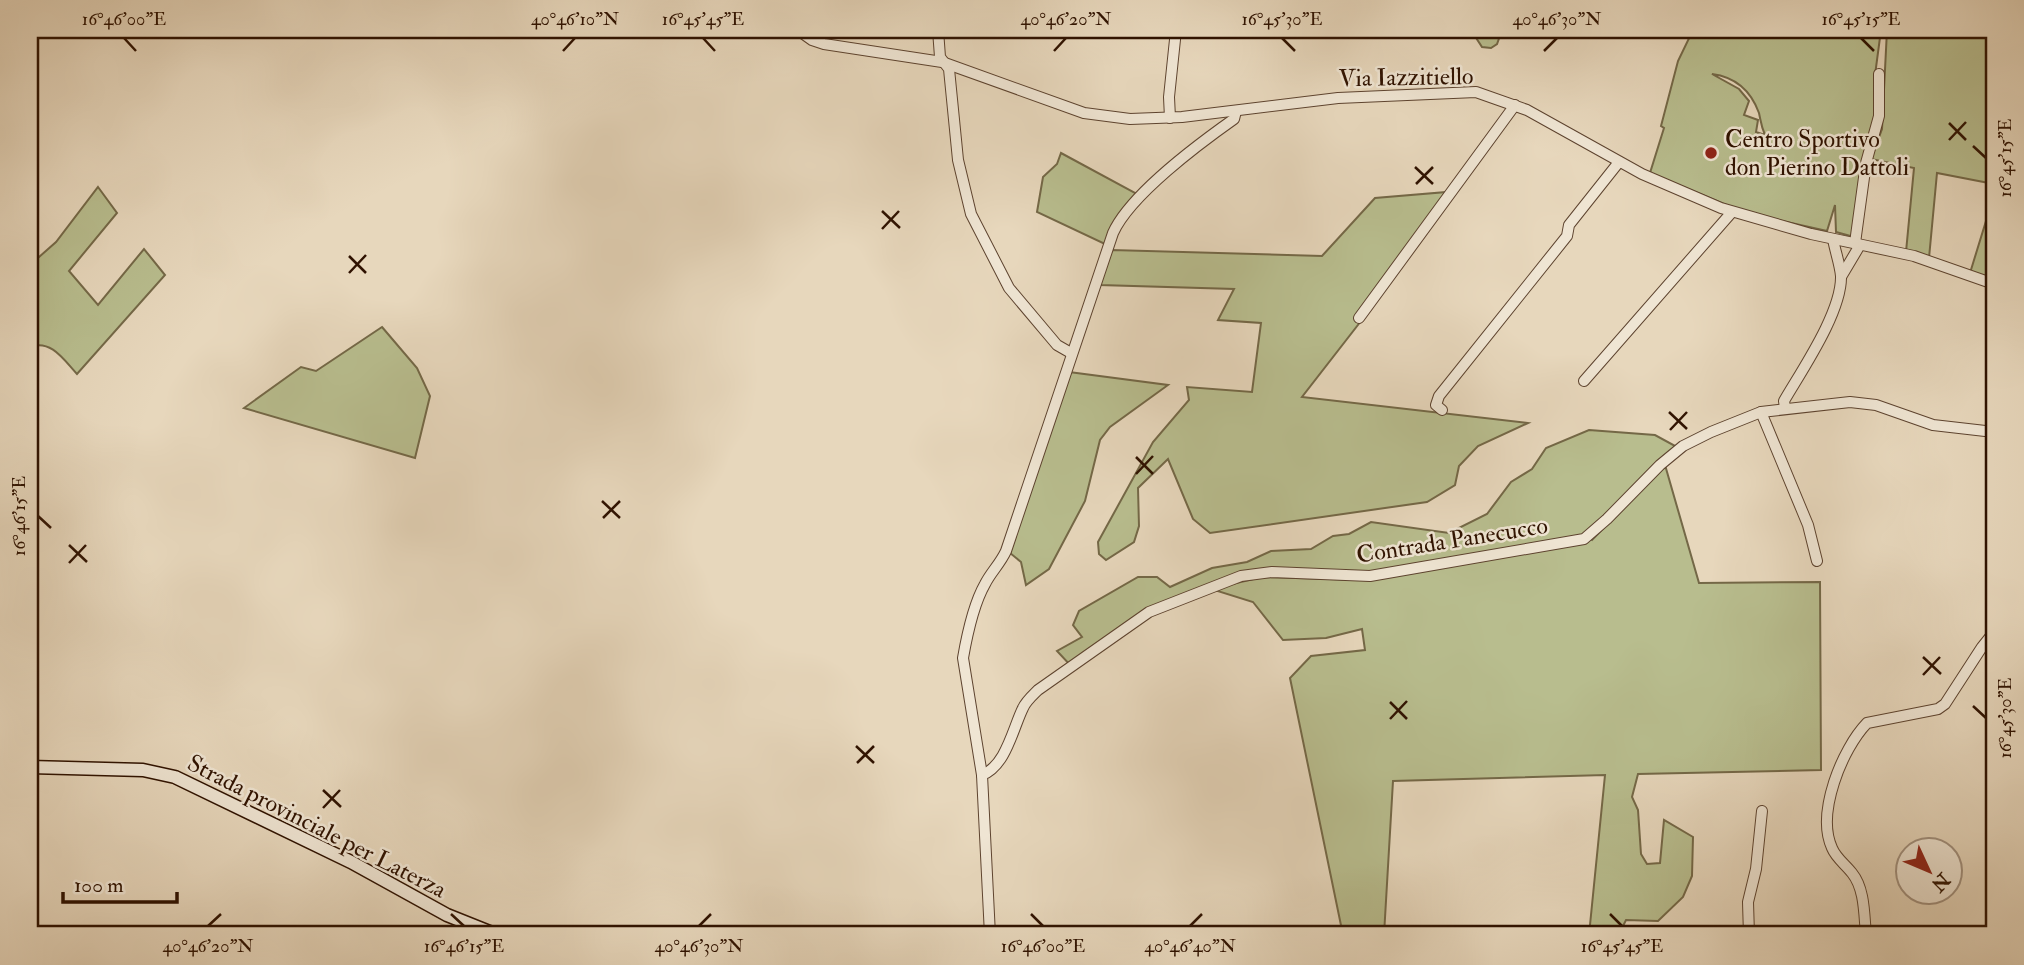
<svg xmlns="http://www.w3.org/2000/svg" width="2024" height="965" font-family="'IM FELL Double Pica',serif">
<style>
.green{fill:#b8bd8e;stroke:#746847;stroke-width:2;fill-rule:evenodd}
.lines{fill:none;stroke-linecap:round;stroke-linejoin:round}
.minor-casing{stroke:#5d432f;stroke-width:12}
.secondary-casing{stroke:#2f1200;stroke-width:15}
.minor{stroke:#efe5d3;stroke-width:10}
.secondary{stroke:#efe5d3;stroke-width:12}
.ticks{fill:none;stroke:#2f1200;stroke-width:2.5}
.poi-dot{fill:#8f2418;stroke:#efe5d3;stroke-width:2.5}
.labels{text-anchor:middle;stroke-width:5;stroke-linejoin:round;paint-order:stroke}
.street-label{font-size:24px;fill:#2f1200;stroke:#efe5d3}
.poi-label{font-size:24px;fill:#2f1200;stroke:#efe5d3;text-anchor:start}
.neatline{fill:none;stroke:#2f1200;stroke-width:2.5}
.ticks-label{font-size:18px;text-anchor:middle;fill:#2f1200}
</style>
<rect width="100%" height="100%" fill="#e7d7bc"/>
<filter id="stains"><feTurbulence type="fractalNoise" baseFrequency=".00286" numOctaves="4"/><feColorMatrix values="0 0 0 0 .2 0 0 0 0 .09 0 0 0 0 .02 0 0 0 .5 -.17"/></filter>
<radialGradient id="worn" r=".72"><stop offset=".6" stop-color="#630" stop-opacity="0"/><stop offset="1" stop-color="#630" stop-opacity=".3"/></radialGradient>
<!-- green -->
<g class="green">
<path d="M1471,30H1502L1497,44L1491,48L1482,47Z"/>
<path d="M1693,30H1881L1875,75V129L1854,237L1836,232L1835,205L1827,231L1743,212L1650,173L1664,128L1661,126L1678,61ZM1712,74C1735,77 1751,91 1759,113C1761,122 1761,126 1765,135L1756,132L1758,120L1744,115L1749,101L1739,89Z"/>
<path d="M1887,30H1994V184L1937,173L1929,258L1906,252L1914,168L1871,159L1882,129Z"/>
<path d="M1061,153L1139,195L1107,245L1037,212L1043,177L1057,164Z"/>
<path d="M98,187L117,213L69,271L98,305L144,249L165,275L77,374C64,360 51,339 30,347V281L34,278L30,265L56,242Z"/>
<path d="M1447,192L1375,303L1302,397L1528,423L1478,446L1459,466L1455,485L1427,502L1210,533L1193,519L1168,459L1138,488L1139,526L1134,542L1106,560L1099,554L1098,542L1153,442L1189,400L1187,387L1252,392L1261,323L1218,320L1234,289L1100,285L1112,250L1322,256L1375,198Z"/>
<path d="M1994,195V281L1970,273Z"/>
<path d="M382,327L417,368L430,396L415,458L244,408L301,367L316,371Z"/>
<path d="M1069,372L1168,385L1110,427L1100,440L1085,501L1049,569L1026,585L1021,562L1010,553Z"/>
<path d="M1589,430L1655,435L1677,447L1579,539L1589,538L1592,540L1665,465L1699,583L1820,582L1821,770L1638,774L1632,797L1638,810L1641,854L1647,864L1660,863L1664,820L1693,837L1692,876L1683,897L1658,921L1626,920L1621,930L1623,935H1589L1605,775L1393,781L1384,935H1343L1290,678L1311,656L1365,650L1362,629L1326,638L1283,640L1253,602L1211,589L1262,577L1363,580L1369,575H1239L1144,612L1071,666L1057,651L1082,637L1073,625L1079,611L1138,577H1157L1170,587L1212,568L1247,562L1271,551L1311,549L1333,536L1349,534L1371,522L1449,533L1487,514L1511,482L1532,469L1546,448Z"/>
</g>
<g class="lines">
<!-- minor casing -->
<g class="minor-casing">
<g id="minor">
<path d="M798,30L812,40L824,44L942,62L1084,113L1130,119L1182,117L1338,98L1476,92L1527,110L1642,174L1721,208L1811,234L1914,256L1994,284"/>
<path d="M938,30L940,57L949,69L958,160L971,214L1009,288L1057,345L1071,353"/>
<path d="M1170,118L1169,97L1176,30"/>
<path d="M1855,243L1866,163L1879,116V74"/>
<path d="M1841,277L1860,245"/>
<path d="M1359,318L1515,105"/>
<path d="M1584,381L1732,212"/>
<path d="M1785,408L1784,401C1802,370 1842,312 1841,276C1840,264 1835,251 1833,239"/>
<path d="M1442,410L1436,405L1439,396L1567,236L1569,225L1619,162"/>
<path d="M1761,412L1808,525L1817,561"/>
<path d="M982,775L963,658C967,635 973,605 985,584C991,572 1000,564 1006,551L1113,233C1130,195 1200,143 1234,119L1236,111"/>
<path d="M990,935L982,775C1006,766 1013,728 1023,708C1026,701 1033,695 1038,690L1149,612L1241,576L1272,572L1370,576L1584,539L1607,519L1660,465L1683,446L1711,432L1761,412L1850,402L1876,405L1933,425L1994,432"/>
<path d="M1749,935L1748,902L1756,869L1762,811"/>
<path d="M1866,935C1864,915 1865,889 1852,873C1845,864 1836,858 1832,848C1816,813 1842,749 1867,723L1938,709L1945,704L1982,647L1994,632"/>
</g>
</g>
<!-- secondary casing -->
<g class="secondary-casing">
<path id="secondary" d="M30,767L143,770L175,777L351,862L447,915L497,935"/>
</g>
<!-- minor -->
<use href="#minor" class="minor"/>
<!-- secondary -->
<use href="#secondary" class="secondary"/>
</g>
<!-- ticks -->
<path class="ticks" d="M124,38L136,51M703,38L715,51M1282,38L1295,51M1861,38L1874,51M563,51L575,38M1054,51L1066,38M1544,51L1557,38M1949,123L1966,140M1949,140L1966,122M1973,146L1986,158M1415,167L1433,184M1416,184L1433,167M882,211L900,228M882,229L899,211M349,256L366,273M349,273L366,255M1669,412L1687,429M1670,430L1687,412M1136,457L1153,474M1136,474L1153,456M602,501L620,518M38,516L51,528M603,518L620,501M69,545L87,562M69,563L86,545M1923,657L1941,674M1923,675L1940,657M1390,702L1407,719M1973,706L1986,718M1390,719L1407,701M856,746L874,763M857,763L874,746M323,790L341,807M323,808L340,790M451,914L464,926M1031,914L1043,926M1610,914L1622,926M208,926L221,914M699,926L711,914M1190,926L1202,914"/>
<!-- markers -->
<circle class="poi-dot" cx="1711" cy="153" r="7"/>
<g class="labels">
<!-- street labels -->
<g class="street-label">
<text transform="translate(1406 77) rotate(-1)" y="8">Via Iazzitiello</text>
<text transform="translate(1452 540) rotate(-9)" y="8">Contrada Panecucco</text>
<text transform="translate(317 826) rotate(27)" y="8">Strada provinciale per Laterza</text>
</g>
<!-- poi labels -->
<g class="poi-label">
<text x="1725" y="147">Centro Sportivo<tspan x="1725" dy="28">don Pierino Dattoli</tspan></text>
</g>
</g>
<!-- margin -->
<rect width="2024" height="965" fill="none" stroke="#e7d7bc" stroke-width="77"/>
<!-- north arrow -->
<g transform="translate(1929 871) rotate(134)"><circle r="33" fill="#efe5d3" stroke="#a2917f" stroke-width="2"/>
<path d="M0-5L12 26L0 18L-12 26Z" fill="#8f2418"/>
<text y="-10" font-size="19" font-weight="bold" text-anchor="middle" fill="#2f1200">N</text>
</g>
<!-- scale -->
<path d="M63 892v10h114v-10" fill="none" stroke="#2f1200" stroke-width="3.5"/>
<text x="74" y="892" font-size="21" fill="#2f1200" stroke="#efe5d3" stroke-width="5" paint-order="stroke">100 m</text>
<rect x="38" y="38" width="1948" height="888" class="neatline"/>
<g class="ticks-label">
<text x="124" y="25">16°46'00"E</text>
<text x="575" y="25">40°46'10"N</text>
<text x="703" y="25">16°45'45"E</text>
<text x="1066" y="25">40°46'20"N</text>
<text x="1282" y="25">16°45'30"E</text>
<text x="1557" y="25">40°46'30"N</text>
<text x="1861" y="25">16°45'15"E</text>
<text transform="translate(2005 158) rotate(-90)" y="6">16°45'15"E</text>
<text transform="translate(19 516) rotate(-90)" y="6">16°46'15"E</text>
<text transform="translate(2005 718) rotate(-90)" y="6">16°45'30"E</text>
<text x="208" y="952">40°46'20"N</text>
<text x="464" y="952">16°46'15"E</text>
<text x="699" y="952">40°46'30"N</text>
<text x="1043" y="952">16°46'00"E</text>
<text x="1190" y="952">40°46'40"N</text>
<text x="1622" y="952">16°45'45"E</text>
</g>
<rect width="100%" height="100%" filter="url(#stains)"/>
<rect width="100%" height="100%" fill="url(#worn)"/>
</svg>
